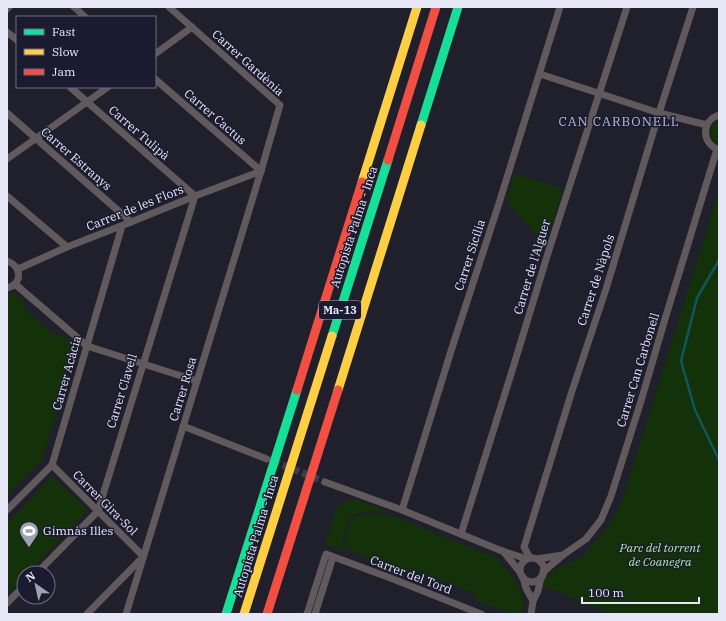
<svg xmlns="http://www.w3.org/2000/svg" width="726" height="621" font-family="'IBM Plex Serif',serif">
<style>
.green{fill:#143209}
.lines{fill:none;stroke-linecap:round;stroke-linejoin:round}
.stream{stroke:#0f565d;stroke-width:2.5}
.street-tunnel{stroke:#3d3e4b;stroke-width:7;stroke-dasharray:7 3.5;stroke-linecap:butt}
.street{stroke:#62595c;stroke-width:7}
.fast{stroke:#16e098;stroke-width:9}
.slow{stroke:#ffcf43;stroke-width:9}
.jam{stroke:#f24e42;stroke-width:9}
.labels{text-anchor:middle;stroke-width:3;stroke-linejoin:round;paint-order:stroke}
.shield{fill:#1a1b31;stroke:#a9aabc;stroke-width:1}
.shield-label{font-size:11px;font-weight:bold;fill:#e6e8f8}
.street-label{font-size:12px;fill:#e6e8f8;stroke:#1a1b31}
.poi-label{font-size:12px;fill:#e6e8f8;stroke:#1a1b31;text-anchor:start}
.park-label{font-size:12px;font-style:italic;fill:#aee79b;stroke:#1a1b31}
.neighbourhood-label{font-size:13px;letter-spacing:1px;fill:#b8bcd9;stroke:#1a1b31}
</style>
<rect width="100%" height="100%" fill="#1f202c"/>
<!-- green -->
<g class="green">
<path d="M719,119V146C707,139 707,126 719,119Z"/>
<path d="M514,173L563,189L545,245L506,201Z"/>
<path d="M719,190V614H613L538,584L554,570L583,556L610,523L622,501Z"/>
<path d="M7,294H15L25,302L24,309L55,335L63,336L76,350L42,460L7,495Z"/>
<path d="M52,476L88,510L28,573H24V577L7,595V523Z"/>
<path d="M357,499L385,510L384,513C373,511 358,510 349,518L342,543L343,551C336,548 329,542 323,549L337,507C343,501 349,500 357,499Z"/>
<path d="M374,514L386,515L398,518L497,558C507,567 535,603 519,614H511L476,600L474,593L422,573L423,571L419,569L416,577L346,549L344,544L352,518L360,515Z"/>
</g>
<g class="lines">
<!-- stream -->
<path class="stream" d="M719,260L697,298L681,361L695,410L719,460"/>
<!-- street-tunnel -->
<path class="street-tunnel" d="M273,461L325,482"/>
<!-- street -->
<g class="street">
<path d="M74,7L85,17"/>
<path d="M7,9L9,7"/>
<path d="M7,32L17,40"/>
<path d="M155,54L192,27"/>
<path d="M540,74L659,113L707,125"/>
<path d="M155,79L261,171"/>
<path d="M7,113L131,222"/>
<path d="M719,115C701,121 701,143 719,150"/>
<path d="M7,159L108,87"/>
<path d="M7,196L67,247"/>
<path d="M7,261C22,266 23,284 7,288"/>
<path d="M18,269L67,247L131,222L195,196L261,171"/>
<path d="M15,284L87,346L197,381"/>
<path d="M183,426L267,459"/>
<path d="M52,465L143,556"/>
<path d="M325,482L402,510L502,551L527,559"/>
<path d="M7,510L52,465L122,226"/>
<path d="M402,510L451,351L500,200L560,7"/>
<path d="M461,534L512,371L548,253L627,7"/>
<path d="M503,551L520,572"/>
<path d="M530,558L524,547L572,391L606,289L659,113L693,7"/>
<circle cx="532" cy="570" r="12"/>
<path d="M537,559L563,555"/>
<path d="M543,572L563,555L586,539L601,520L611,496L641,401L665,319L717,149"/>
<path d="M37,573L98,511L195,196L70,87"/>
<path d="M523,577L526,588L533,601"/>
<path d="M7,603L24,586"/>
<path d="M87,614L143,557"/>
<path d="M126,614L261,171L280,105L169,7"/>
<path d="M307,614L326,554L393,579L481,614"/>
<path d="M315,614L333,557"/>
<path d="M531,614L533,601L538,591L541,577"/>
</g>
<!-- fast -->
<g class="fast">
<path d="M421,125L458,7"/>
<path d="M332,336L388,160"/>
<path d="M226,614L297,390"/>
</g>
<!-- slow -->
<g class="slow">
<path d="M362,182L417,7"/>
<path d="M338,390L421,125"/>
<path d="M244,614L332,336"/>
</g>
<!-- jam -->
<g class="jam">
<path d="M388,160L436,7"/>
<path d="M297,390L362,182"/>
<path d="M267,614L338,390"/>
</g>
</g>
<!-- icons -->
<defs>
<g id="stadium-pin" transform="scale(1)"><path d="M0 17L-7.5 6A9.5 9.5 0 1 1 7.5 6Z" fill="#a0a2b1" stroke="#1a1b31"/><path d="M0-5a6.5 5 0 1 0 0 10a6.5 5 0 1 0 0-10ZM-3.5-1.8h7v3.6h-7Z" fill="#fff"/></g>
</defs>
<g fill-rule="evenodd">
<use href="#stadium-pin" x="29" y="531"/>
</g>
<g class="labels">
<!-- shield labels -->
<rect class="shield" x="319" y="301" width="42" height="18" rx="3"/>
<g class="shield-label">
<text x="340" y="314">Ma-13</text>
</g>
<!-- street labels -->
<g class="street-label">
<text transform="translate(248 63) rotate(42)" y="4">Carrer Gardènia</text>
<text transform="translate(215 117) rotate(41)" y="4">Carrer Cactus</text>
<text transform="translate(139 133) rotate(41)" y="4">Carrer Tulipà</text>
<text transform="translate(76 159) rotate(41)" y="4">Carrer Estranys</text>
<text transform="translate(135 208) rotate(-22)" y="4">Carrer de les Flors</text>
<text transform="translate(354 227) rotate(-72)" y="4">Autopista Palma - Inca</text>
<text transform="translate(470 255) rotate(-72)" y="4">Carrer Sicília</text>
<text transform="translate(532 267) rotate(-73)" y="4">Carrer de l'Alguer</text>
<text transform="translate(596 280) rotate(-72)" y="4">Carrer de Nàpols</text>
<text transform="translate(638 370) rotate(-73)" y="4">Carrer Can Carbonell</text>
<text transform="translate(67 373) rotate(-74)" y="4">Carrer Acàcia</text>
<text transform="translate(183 389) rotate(-73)" y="4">Carrer Rosa</text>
<text transform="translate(122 391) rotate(-73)" y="4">Carrer Clavell</text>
<text transform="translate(105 503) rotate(45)" y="4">Carrer Gira-Sol</text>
<text transform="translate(256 536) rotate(-73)" y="4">Autopista Palma - Inca</text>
<text transform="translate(411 575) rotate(21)" y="4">Carrer del Tord</text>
</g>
<!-- poi labels -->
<g class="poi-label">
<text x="43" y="535">Gimnàs Illes</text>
</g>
<!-- park labels -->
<g class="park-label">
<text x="660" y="552">Parc del torrent<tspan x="660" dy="14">de Coanegra</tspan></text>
</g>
<!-- neighbourhood labels -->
<g class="neighbourhood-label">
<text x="619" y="126">CAN CARBONELL</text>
</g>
</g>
<!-- border -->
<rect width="726" height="621" fill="none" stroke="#e6e8f8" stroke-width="16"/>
<!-- legend -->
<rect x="16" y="16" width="140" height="72" fill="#1a1b31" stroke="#6c6d81"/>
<rect x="24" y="29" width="20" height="6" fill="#16e098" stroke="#6c6d81"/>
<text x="52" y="36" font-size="12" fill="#e6e8f8">Fast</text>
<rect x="24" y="49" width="20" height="6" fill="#ffcf43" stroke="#6c6d81"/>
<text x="52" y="56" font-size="12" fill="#e6e8f8">Slow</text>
<rect x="24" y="69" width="20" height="6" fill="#f24e42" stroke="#6c6d81"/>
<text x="52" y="76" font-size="12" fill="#e6e8f8">Jam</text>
<!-- north arrow -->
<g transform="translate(36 585) rotate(326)"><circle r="19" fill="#1a1b31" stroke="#6c6d81"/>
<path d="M0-3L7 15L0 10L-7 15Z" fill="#a0a2b1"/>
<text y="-6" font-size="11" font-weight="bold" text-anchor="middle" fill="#e6e8f8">N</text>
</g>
<!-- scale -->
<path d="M582 597v6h117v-6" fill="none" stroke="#e6e8f8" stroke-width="2"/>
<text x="588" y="597" font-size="12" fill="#e6e8f8" stroke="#1a1b31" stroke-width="3" paint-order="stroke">100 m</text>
</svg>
